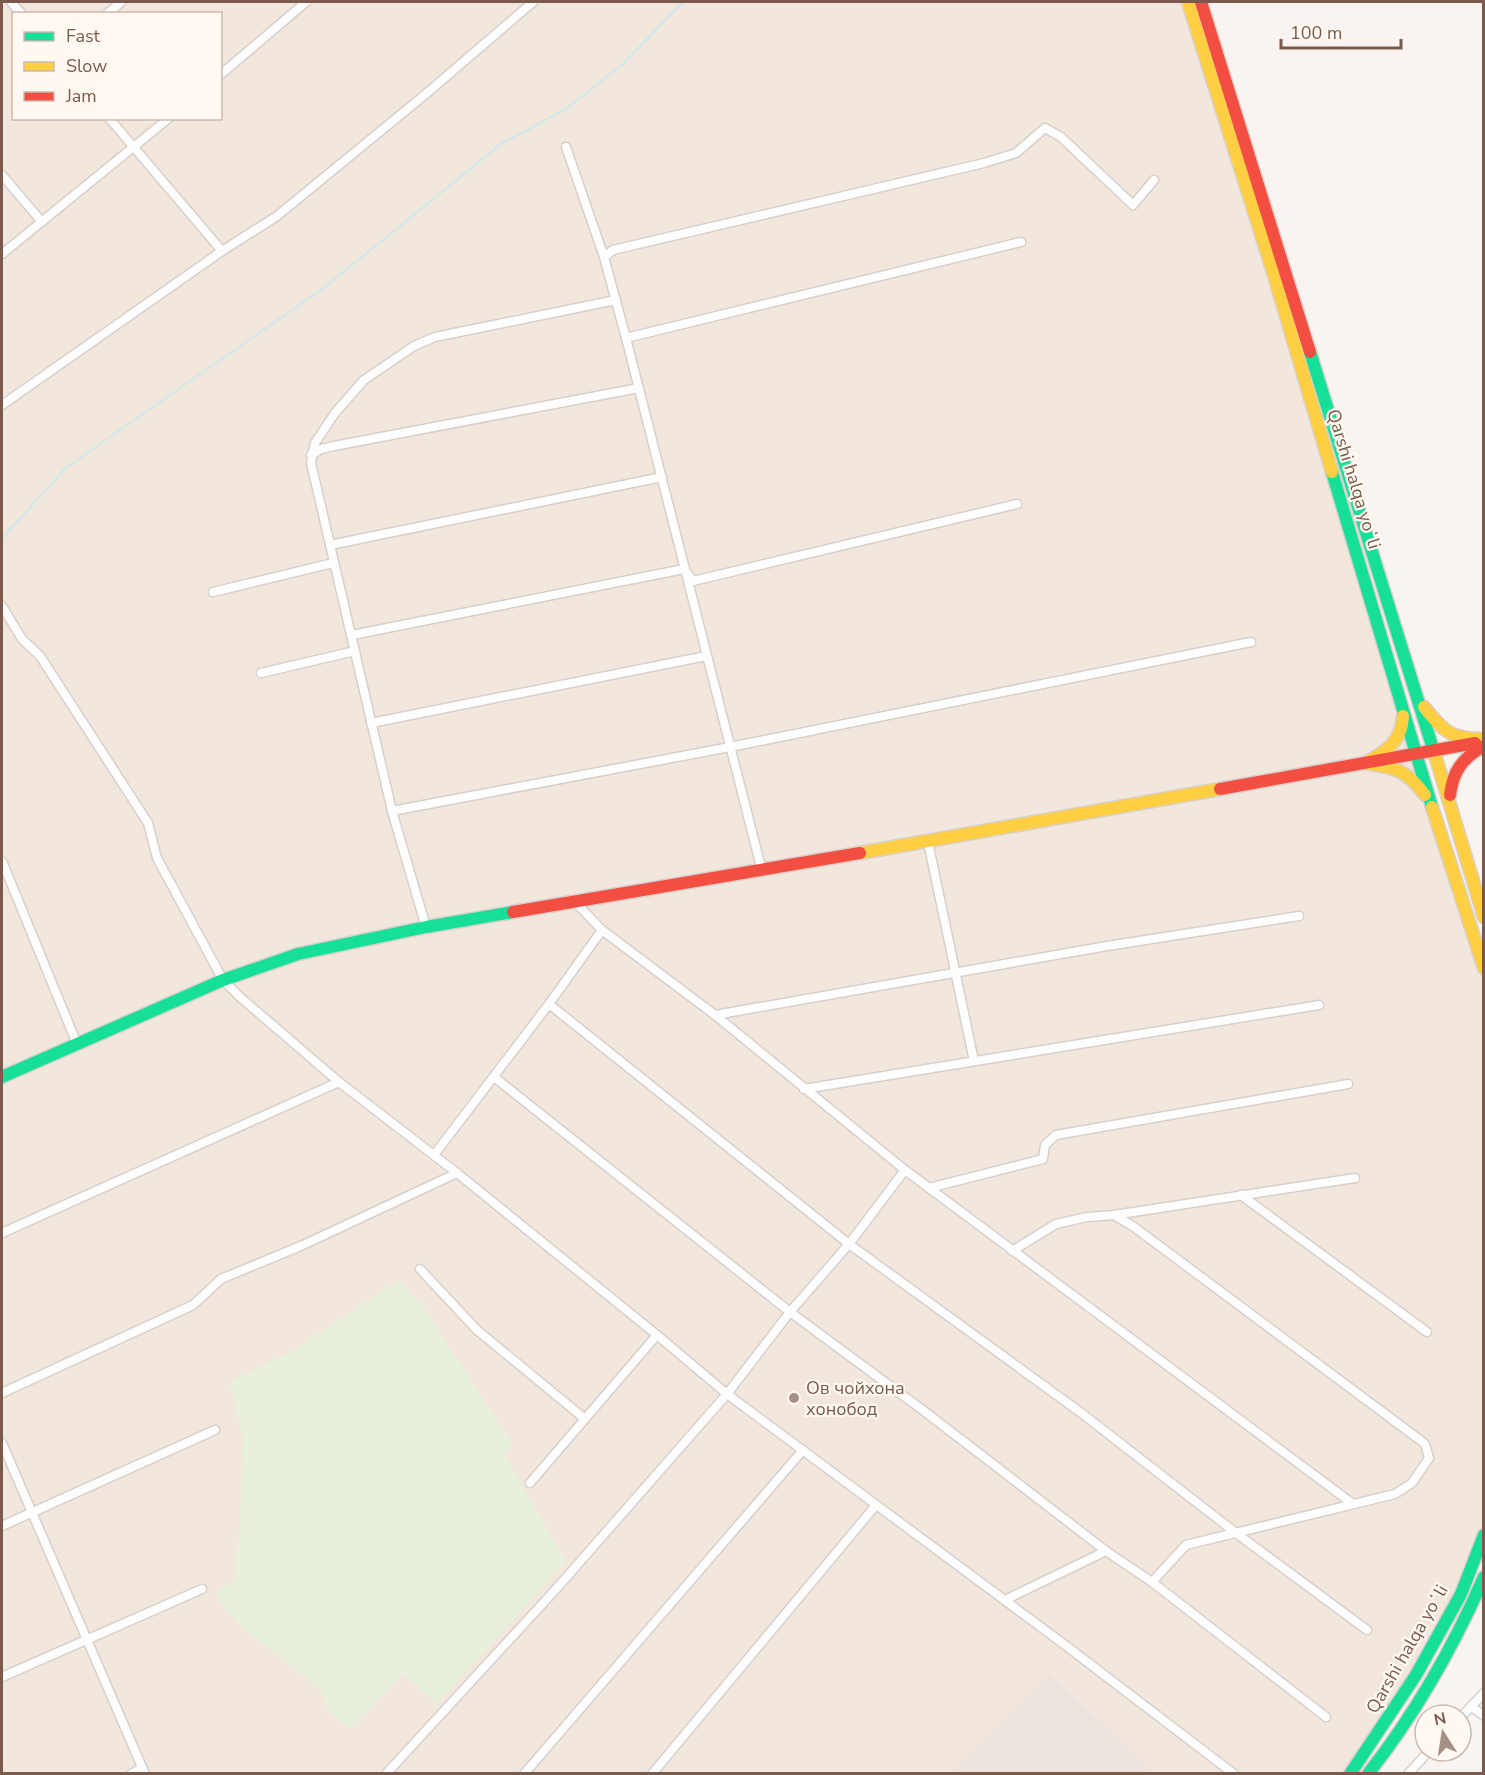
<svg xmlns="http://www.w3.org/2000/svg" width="1485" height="1775" font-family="'Nunito Sans',sans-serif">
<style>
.residential{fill:#f2e7dd;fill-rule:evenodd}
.industrial{fill:#ede4df}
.green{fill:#e7f0da}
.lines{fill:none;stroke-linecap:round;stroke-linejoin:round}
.stream{stroke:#d0e9ea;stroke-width:2}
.street-casing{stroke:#d7d0ca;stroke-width:11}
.fast-casing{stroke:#d9d0cb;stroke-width:15}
.slow-casing{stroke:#d9d0cb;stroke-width:15}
.jam-casing{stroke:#d9d0cb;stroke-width:15}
.street{stroke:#fefdfd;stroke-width:8}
.fast{stroke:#16e098;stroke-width:12}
.slow{stroke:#ffcf43;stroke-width:12}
.jam{stroke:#f24e42;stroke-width:12}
.poi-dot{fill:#a69086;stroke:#fff9f2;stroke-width:2}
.labels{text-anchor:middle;stroke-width:4.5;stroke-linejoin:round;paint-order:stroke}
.street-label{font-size:18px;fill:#7a5a4d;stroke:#fff9f2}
.poi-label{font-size:18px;fill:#7a5a4d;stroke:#fff9f2;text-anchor:start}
</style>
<rect width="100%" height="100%" fill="#f9f4ef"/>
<!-- residential -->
<path class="residential" d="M2,2H1190L1483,966V1526L1461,1594L1350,1774H2ZM14,14H220V118H14Z"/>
<!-- industrial -->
<path class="industrial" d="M1049,1674L1155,1773H952Z"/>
<!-- green -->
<path class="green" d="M399,1280L425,1309L512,1444L503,1453L566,1561L437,1704L404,1673L350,1729L328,1710L320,1689L238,1623L215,1593L238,1578L235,1567L240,1528L243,1439L230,1382L293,1351Z"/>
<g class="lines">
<!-- stream -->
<path class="stream" d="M2,538L67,467L325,287L501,144L566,109L623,64L683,2"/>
<!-- street casing -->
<g class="street-casing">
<g id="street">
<path d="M11,2L22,14"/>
<path d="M107,14L121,2"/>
<path d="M220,75L306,2"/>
<path d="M109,118L222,251"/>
<path d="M566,147L604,257L626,338L762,871"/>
<path d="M2,175L42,222"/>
<path d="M2,254L169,118"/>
<path d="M604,257L613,250L984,163L1016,153L1045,128L1061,137L1133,205L1154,180"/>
<path d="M626,338L1021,242"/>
<path d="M2,405L222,251L277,216L427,93L533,2"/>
<path d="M311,455L321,449L334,446L639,388"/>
<path d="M330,545L662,477"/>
<path d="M213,592L333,563"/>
<path d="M2,606L22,639L40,656L148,823L157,858L223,980L240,997L339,1082L457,1173L657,1335L727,1394L1065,1645L1234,1774"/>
<path d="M352,635L684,569L693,581L1017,504"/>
<path d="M261,673L355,651"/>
<path d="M371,723L706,656"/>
<path d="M392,811L730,747L1251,642"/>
<path d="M928,842L974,1061"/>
<path d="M2,861L77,1044"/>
<path d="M426,927L392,811L311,463L315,443L335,413L364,380L414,346L435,337L616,300"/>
<path d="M602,930L715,1015L905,1170L1353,1504"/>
<path d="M549,1004L849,1244L1080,1412L1236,1533L1367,1630"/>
<path d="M715,1015L1107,946L1299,916"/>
<path d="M494,1077L790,1312L924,1411L1106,1551L1152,1582L1326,1717"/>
<path d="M804,1089L1319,1005"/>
<path d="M434,1155L549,1004L602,930L576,903"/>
<path d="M929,1188L1043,1159L1045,1145L1056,1135L1348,1084"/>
<path d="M1241,1195L1427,1332"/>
<path d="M1114,1215L1355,1178"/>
<path d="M2,1233L339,1082"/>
<path d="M1012,1251L1056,1224L1087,1217L1114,1215L1134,1227L1420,1440L1425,1444L1429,1458L1412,1483L1395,1494L1186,1545L1152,1582"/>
<path d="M420,1269L477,1330L585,1419"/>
<path d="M2,1393L193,1305L221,1279L303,1245L457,1173"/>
<path d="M2,1443L145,1774"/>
<path d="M530,1483L657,1335"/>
<path d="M2,1526L215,1430"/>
<path d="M1005,1600L1106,1551"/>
<path d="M2,1677L202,1589"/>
<path d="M1471,1706L1484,1716"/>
<path d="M1461,1717L1484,1693"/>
<path d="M131,1774L142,1768"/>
<path d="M386,1774L557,1588L727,1394L790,1312L849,1244L905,1170"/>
<path d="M524,1774L803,1450"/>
<path d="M652,1774L876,1505"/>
<path d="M1408,1774L1429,1751"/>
</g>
</g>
<!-- fast casing -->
<g class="fast-casing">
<g id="fast">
<path d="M1310,352L1434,752"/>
<path d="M1332,472L1432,807"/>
<path d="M2,1077L223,980L298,954L426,927L513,912"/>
<path d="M1350,1774L1416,1675L1461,1594L1484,1535"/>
<path d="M1368,1774C1416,1713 1453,1648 1484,1577"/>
</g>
</g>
<!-- slow casing -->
<g class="slow-casing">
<g id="slow">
<path d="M1188,2L1273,272L1332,472"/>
<path d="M1424,707C1444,732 1451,739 1484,739"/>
<path d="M1434,752L1484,917"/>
<path d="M1365,763C1394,767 1407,770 1425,795"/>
<path d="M1365,763C1386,752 1402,741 1403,716"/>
<path d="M1432,807L1484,968"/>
<path d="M860,853L1220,789"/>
</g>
</g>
<!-- jam casing -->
<g class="jam-casing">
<g id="jam">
<path d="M1201,2L1310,352"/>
<path d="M1220,789L1475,743"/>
<path d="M1450,795C1453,770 1463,758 1484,746"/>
<path d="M513,912L860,853"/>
</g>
</g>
<!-- street -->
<use href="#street" class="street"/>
<!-- fast -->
<use href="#fast" class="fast"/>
<!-- slow -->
<use href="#slow" class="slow"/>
<!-- jam -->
<use href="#jam" class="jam"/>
</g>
<!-- markers -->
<circle class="poi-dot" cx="794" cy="1398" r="6"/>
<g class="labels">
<!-- street labels -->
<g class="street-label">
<text transform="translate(1354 479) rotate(73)" y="6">Qarshi halqa yoʻli</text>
<text transform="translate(1407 1649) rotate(-60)" y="6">Qarshi halqa yoʻli</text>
</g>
<!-- poi labels -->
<g class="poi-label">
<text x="806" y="1394">Ов чойхона<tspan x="806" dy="21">хонобод</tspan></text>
</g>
</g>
<!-- border -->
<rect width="1485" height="1775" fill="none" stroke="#7a5a4d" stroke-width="6"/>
<!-- legend -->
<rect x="12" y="12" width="210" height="108" fill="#fff9f2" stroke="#cab9b0" stroke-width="1.5"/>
<rect x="24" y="32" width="30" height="9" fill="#16e098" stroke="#cab9b0" stroke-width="1.5"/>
<text x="66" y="42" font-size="18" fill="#7a5a4d">Fast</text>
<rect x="24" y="62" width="30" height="9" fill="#ffcf43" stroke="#cab9b0" stroke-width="1.5"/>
<text x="66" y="72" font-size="18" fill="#7a5a4d">Slow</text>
<rect x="24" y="92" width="30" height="9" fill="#f24e42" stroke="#cab9b0" stroke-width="1.5"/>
<text x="66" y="102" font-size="18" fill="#7a5a4d">Jam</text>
<!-- north arrow -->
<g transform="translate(1443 1733) rotate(348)"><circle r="28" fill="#fff9f2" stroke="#cab9b0" stroke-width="1.5"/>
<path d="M0-4.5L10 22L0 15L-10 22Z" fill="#a69086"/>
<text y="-9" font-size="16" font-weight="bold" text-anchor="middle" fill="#7a5a4d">N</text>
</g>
<!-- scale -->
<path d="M1281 39v9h120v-9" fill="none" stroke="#7a5a4d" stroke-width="3"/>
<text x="1290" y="39" font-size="18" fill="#7a5a4d" stroke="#fff9f2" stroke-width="4.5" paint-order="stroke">100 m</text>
</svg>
